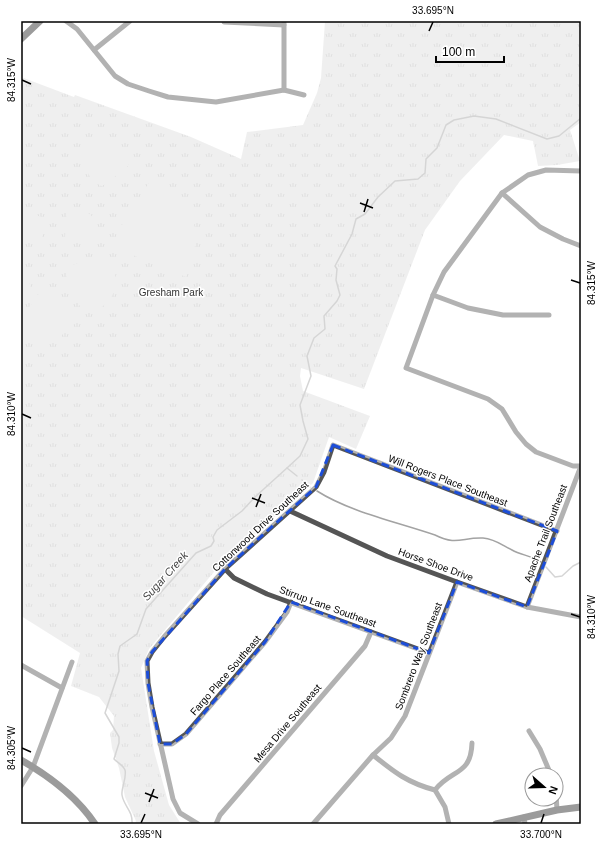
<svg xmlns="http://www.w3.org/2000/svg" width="602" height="845" font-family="Arial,sans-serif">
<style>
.park{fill:url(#park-tufts)}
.pitch{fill:#dcdcdc}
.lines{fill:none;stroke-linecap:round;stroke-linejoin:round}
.stream{stroke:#a3a3a3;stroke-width:1.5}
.street{stroke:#555;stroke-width:5}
.secondary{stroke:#222;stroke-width:7}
.marked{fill:none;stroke:#1d4ed8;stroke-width:3;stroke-dasharray:8 5;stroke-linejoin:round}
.ticks{fill:none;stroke:#000;stroke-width:1.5}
.labels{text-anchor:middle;stroke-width:3;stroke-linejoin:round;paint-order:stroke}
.park-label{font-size:10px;fill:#333;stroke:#fff}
.street-label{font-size:10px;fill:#000;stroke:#fff}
.water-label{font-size:11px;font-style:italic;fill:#444;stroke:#fff}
.neatline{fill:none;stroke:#000;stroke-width:1.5}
.ticks-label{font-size:10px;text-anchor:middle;fill:#000}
</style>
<defs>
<pattern id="park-tufts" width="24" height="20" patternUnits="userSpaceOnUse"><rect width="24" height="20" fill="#dcdcdc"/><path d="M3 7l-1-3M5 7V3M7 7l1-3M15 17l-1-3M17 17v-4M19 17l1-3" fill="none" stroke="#bbb"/></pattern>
</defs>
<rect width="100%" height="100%" fill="#fff"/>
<!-- park -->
<path class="park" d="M325,21H581V122L570,130L580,161L557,165L538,166L533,141L504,135L460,181L425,230L364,389L301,368L300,376L303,391L370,416L356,449L329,437L313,483L219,566L149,649L141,668L154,751L169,805L181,824H135L136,821L125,797L119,768L112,748L110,733L113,730L114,716L99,697L71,686L80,653L21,616V77L74,97L75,95L191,137L241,159L247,132L303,125L317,93L321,78Z"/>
<!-- pitch -->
<g class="pitch">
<path d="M108,142C119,146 123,154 129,165L106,184L101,186L92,180L78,156L90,144Z"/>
<path d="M150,181L169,187L188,204L197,235L193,256L186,277C171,271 127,255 117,245C114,241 116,237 117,233Z"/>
<path d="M67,209C92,212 96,212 95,239L72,241L65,238Z"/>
<path d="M35,215L48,219L42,237L38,239L21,232L26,219Z"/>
<path d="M21,250L32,293L21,296Z"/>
<path d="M110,258C119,277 119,300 96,310C92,311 87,311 83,312C77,300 65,283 66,269C77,260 96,260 110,258Z"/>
<path d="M44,286L62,298L80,316C66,339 40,351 21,325L24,315Z"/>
</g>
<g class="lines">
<!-- stream -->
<g class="stream">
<path d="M287,468L297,476"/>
<path d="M302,480L310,487"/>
<path d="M317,491C350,512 397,522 435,535C457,546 462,537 483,538C495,539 502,545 512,550C521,555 532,556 541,562"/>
<path d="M546,567L555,577L562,576L573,566L581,562"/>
<path d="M132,824C133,810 124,807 122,795C121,788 127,778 125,770C123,765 118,763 114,759L119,743V737L105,713L119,671L118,654L120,646L137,634L146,609L196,553L211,546L214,541L213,537L217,530L242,511L255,497L287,468L300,456L308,439L303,421L300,405L311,376L307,356L314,338L325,329L324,316L337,301L340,295L336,280L337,269L335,266L352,234L356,219L365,214L378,197L395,181L418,179L425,173L426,159L437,148L446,125L454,120L474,116L496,119L547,139L559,136L581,118"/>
</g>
<!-- street -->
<g class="street">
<path d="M66,21L77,29L115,76L128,84L149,91L168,97L216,102L284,90L304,95"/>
<path d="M224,22L284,25"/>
<path d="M94,50L130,21"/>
<path d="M284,90V21"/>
<path d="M581,171L546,170L528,175L502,193L444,272L433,295L406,368L488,399L502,409L516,432L526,444L536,452L573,466H581"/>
<path d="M502,193L540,227L563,239L581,246"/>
<path d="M433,295L468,308L503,315H549"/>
<path d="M290,511L387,556L457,582L527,607L581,617"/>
<path d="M225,569L234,578L267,594L429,653"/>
<path d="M527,607L581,466"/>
<path d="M21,665L62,688"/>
<path d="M529,731L540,749L551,775"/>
<path d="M160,744H172L186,734L265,642L287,612L291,602"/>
<path d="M373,755C394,772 408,783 435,790L445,807L449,824"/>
<path d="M21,786L33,767L72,662"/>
<path d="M435,790C451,769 471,776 472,743"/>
<path d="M556,794L557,810"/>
<path d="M524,817L525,824"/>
<path d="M198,824L180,813L173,799L152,707L148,683L147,661L152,652L164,637L225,569L316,487L324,472L333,445L557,531"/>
<path d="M216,824L220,815L365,646L371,632"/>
<path d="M313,824L373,755L391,738L405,716L457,582"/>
</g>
<!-- secondary -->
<g class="secondary">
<path d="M21,39L40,21"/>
<path d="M21,760C49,776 77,797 95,824"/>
<path d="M496,824L557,810L581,807"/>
</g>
</g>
<!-- marked area -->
<path d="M0 0H602V845H0ZM333,445L557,531L527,607L457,582L429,653L291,602L265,642L186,734L172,744H160L148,683L147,661L152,652L225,569L316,487Z" fill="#fff" fill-opacity=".55" fill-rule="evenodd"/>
<path class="marked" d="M333,445L557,531L527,607L457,582L429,653L291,602L265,642L186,734L172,744H160L148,683L147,661L152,652L225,569L316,487Z"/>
<!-- ticks -->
<path class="ticks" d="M429,31L433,22M22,80L31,84M360,203L373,208M364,212L368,199M571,280L580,283M22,414L31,418M252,498L265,503M256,507L261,494M571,614L580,617M22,748L31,752M145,793L158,798M149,802L154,789M141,823L145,814M541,823L544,814"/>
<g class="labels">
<!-- park labels -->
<g class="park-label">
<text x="171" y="296">Gresham Park</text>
</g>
<!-- street labels -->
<g class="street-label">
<text transform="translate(448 480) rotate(21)" y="4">Will Rogers Place Southeast</text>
<text transform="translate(260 526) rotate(-43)" y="4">Cottonwood Drive Southeast</text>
<text transform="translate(545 533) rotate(-69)" y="4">Apache Trail Southeast</text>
<text transform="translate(436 564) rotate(20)" y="4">Horse Shoe Drive</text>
<text transform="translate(328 606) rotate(20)" y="4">Stirrup Lane Southeast</text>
<text transform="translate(418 656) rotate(-69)" y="4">Sombrero Way Southeast</text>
<text transform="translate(225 675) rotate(-49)" y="4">Fargo Place Southeast</text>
<text transform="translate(287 723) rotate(-50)" y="4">Mesa Drive Southeast</text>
</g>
<!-- water labels -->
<g class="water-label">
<text transform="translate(165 576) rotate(-48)" y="4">Sugar Creek</text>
</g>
</g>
<!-- border -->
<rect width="602" height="845" fill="none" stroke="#ffffff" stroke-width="44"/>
<!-- north arrow -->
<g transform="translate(544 787) rotate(110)"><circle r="19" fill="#ffffff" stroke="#999999"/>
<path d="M0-3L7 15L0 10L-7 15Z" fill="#000000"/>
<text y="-6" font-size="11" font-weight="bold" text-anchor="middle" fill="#000000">N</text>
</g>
<!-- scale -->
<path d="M436 56v6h68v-6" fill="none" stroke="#000000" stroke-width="2"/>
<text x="442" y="56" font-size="12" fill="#000000" stroke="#ffffff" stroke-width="3" paint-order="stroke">100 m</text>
<rect x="22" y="22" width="558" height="801" class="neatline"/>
<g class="ticks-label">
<text x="433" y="14">33.695°N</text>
<text transform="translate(11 80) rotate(-90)" y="4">84.315°W</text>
<text transform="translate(591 283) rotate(-90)" y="4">84.315°W</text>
<text transform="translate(11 414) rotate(-90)" y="4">84.310°W</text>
<text transform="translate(591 617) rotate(-90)" y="4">84.310°W</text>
<text transform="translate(11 748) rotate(-90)" y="4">84.305°W</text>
<text x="141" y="838">33.695°N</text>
<text x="541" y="838">33.700°N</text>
</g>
</svg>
